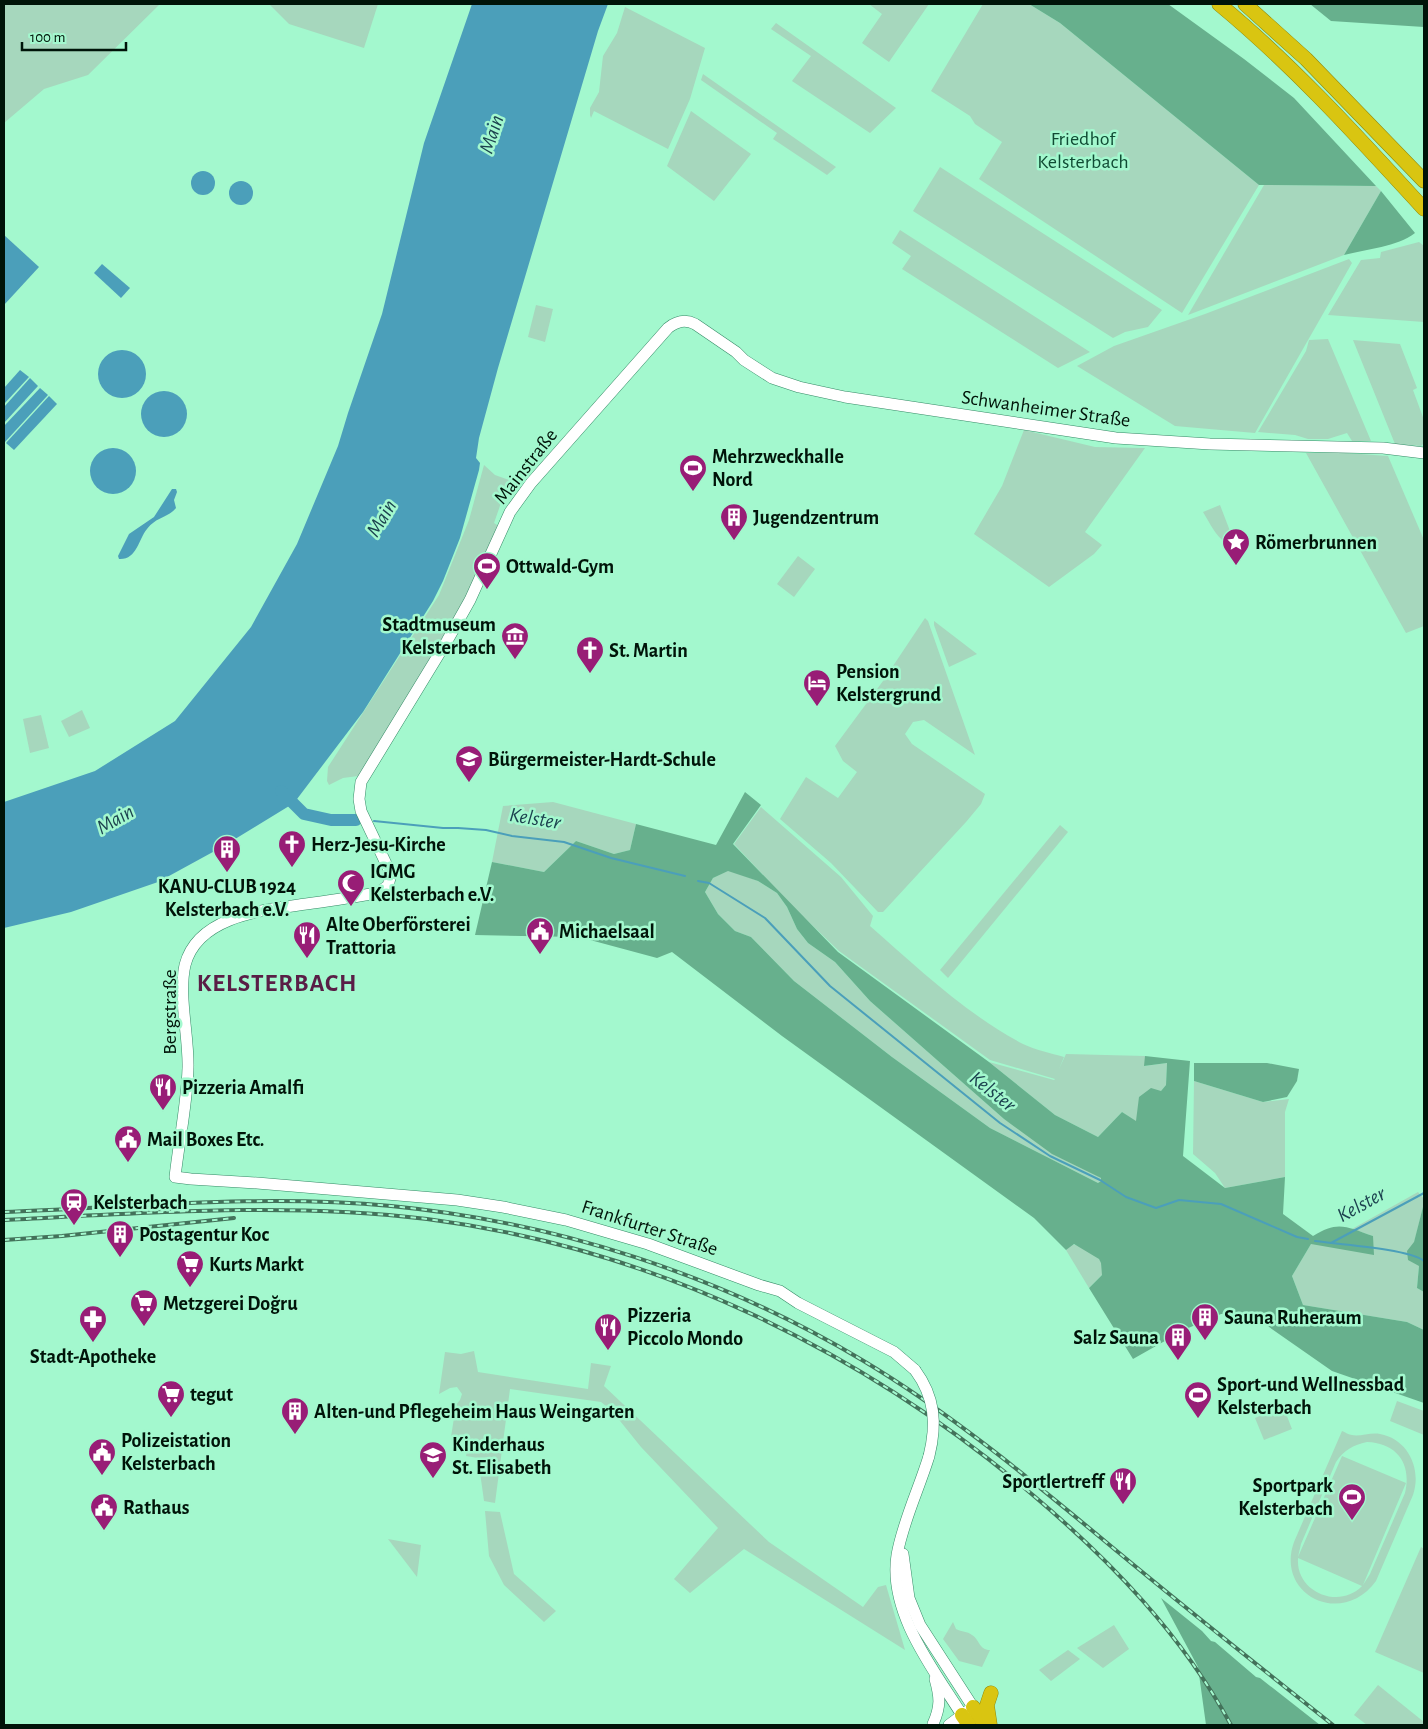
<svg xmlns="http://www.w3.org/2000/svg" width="1428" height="1729" font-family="'Alegreya Sans',sans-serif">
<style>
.green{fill:#a6d7bd;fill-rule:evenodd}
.forest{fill:#67b08d;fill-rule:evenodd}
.water{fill:#4b9fba}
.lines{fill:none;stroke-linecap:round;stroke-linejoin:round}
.stream{stroke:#4b9fba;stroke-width:2}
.river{stroke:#4b9fba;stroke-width:12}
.secondary-casing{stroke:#358a66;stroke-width:12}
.highway-casing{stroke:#8d870e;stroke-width:15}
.secondary{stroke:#fff;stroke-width:11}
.highway{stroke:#d9c511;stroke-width:14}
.rail-casing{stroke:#43725a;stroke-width:4}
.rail{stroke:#a3f8ce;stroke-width:2;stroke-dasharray:5.5;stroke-linecap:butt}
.secondary-bridge-casing{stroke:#358a66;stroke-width:12;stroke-linecap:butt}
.secondary-bridge{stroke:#fff;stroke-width:11}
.labels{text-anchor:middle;stroke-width:5;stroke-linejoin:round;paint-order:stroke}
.park-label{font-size:20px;fill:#104b34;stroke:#a3f8ce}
.street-label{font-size:20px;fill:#001409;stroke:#a3f8ce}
.poi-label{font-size:20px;font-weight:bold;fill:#001409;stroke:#a3f8ce;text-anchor:start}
.water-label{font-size:21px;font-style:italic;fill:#1c424f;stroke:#a3f8ce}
.district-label{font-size:25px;font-weight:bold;letter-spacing:1px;fill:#591e46;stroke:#a3f8ce}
</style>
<rect width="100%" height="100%" fill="#a3f8ce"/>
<!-- green -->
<g class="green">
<path d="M4,4H160L88,75L44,89L4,123Z"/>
<path d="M269,4H378L364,48L289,24Z"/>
<path d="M869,4H929L889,62L862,43L882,14Z"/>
<path d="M983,4H1029L1060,23L1259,185L1182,313L979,179L1002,142L975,124L970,116L931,91Z"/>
<path d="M625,7L705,48L690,99L668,149L594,111L591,118L590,115V108L599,92L603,56L617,33Z"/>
<path d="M776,23L896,108L870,133L792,81L811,56L771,29Z"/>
<path d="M703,74L836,167L827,175L773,139L777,133L701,80Z"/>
<path d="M691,111L751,154L714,201L667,166Z"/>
<path d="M940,167L1162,310L1148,327L1125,332L1113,338L913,211Z"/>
<path d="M1264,185L1376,186L1381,191L1344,255L1188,315Z"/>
<path d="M900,230L1090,352L1058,368L902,269L911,256L892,243Z"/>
<path d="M1419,242L1424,246V322L1328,315L1361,260L1380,258L1381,252Z"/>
<path d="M1349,259L1352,263L1255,433L1175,426L1077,366L1114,346L1205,314Z"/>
<path d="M536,305L553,309L545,342L528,337Z"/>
<path d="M1328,339L1371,441H1352L1347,433L1328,439H1308L1295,435L1258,432L1306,351L1309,340Z"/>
<path d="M1353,340L1400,344L1417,388L1413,390L1424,420V443L1421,446L1395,444Z"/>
<path d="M1024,430L1095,447L1145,448L1085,532L1102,545L1094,554L1049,587L974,534L1002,486Z"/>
<path d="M1306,453H1346L1388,456L1424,540V626L1406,633Z"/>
<path d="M484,465L495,475L509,480L494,523L500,527L446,641L358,776L343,778L329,785L327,781L328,767L439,595L469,520Z"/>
<path d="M1220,505L1235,544L1233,547C1218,541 1211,525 1203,512Z"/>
<path d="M798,556L815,569L794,597L777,584Z"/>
<path d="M925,618L928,621L975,755L924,720L913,722L905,734L912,744L985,794L981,804L966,822L883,912H878L831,863L780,819L806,777L838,798L857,772L843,761L835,746L883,681Z"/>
<path d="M934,621L977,654L949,667L934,625Z"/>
<path d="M82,710L90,728L69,737L61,721Z"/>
<path d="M41,715L49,748L30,753L23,719Z"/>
<path d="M553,802L636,824L630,850L614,854L576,841L544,872L492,862L503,806Z"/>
<path d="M761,807L841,877L873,916L870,926C918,968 966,1014 1023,1044C1035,1050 1051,1053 1064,1057L1059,1069L1066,1054L1145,1056V1066L1167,1063L1166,1085L1136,1122L1122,1112L1098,1137L1055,1115L989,1062L1054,1080L1055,1079L990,1060L839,951L791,905L734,844Z"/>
<path d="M1060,825L1068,832L948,978L940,970Z"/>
<path d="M729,870L758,881L777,893L787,907L797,929L808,943L835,962L870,1001L1004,1119L1101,1178L1102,1181L1098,1183L990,1128L892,1057L794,981L751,937L735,931L718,914L705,892L713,878Z"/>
<path d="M1194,1081L1263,1102L1289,1099L1285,1112V1177L1225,1188L1215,1173L1193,1154Z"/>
<path d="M1418,1192L1424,1199V1203L1414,1243L1419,1266L1417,1288L1424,1292V1330L1407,1322L1303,1305L1292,1276L1311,1244L1373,1236L1352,1229Z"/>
<path d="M1071,1244C1079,1245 1097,1253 1101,1262C1102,1265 1102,1271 1102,1275L1089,1288L1066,1250Z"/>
<path d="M474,1351L478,1372L588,1389L591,1363L611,1366L604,1386L769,1542L863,1607L878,1587L886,1585L905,1650L744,1549L690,1593L674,1579L718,1528L641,1447L612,1411L601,1402L510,1389L495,1503L484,1501L478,1458L466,1456L469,1440L451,1437L456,1405L460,1400L462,1394L457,1387L450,1388L439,1394L445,1352L461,1354Z"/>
<path d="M1397,1401L1424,1411V1435L1390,1421Z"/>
<path d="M1283,1406L1292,1429L1264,1440L1255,1418Z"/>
<path d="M1342,1431C1345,1432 1349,1435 1352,1435C1359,1437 1371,1432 1380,1434C1408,1439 1422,1469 1413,1495L1376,1581C1342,1628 1275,1595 1294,1542ZM1367,1442C1397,1443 1412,1464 1405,1493L1370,1574L1363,1585L1406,1483L1342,1456L1298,1557L1301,1544L1336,1462C1344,1450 1353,1445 1367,1442ZM1298,1559V1558L1362,1586C1339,1610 1296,1592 1298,1559Z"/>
<path d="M485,1511L500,1512L514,1574L556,1611L544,1622L504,1585L489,1556Z"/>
<path d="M388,1539L421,1545L417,1577Z"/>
<path d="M1421,1547L1424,1549V1673L1375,1652Z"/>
<path d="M953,1622L956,1629C962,1632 967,1631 972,1635C980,1640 979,1650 990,1650L982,1667L959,1661L943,1639Z"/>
<path d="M1114,1625L1129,1649L1103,1668L1077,1648Z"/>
<path d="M1068,1650L1080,1659L1051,1681L1039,1670Z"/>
<path d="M1378,1685L1424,1722L1422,1725H1367L1354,1715Z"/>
</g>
<!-- forest -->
<g class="forest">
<path d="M1029,4H1168L1244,59L1294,98L1376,186L1259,185L1060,23Z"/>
<path d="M1310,4H1424V27L1331,21Z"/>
<path d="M1381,191L1415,233C1397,247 1367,249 1344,255Z"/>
<path d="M745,792L761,805L733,844L838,952L989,1062L1055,1115L1098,1137L1122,1112L1136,1121L1139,1097L1151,1088L1161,1091L1166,1085L1167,1063L1144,1066L1145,1056L1190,1061L1183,1156L1225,1188L1285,1177L1283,1214L1313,1236C1338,1220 1347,1227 1373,1236L1374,1255L1311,1244L1292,1276L1303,1305L1407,1322L1424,1330V1403L1332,1371L1249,1313L1221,1314L1186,1329L1133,1359L1089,1288L1102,1275L1101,1263L1099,1259L1074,1244L1066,1250L1034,1218L782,1036L672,952L657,958L579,937L475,935L492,862L544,872L576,841L614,854L630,850L636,824L716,845ZM728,871L758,881L777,893L787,907L797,929L808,943L835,962L870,1001L1004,1119L1052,1154L1101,1178V1181L1098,1183L990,1128L892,1057L794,981L751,937L735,931L718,914L705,892L713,878Z"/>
<path d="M1194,1063H1267L1299,1069L1297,1081L1287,1097L1263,1102L1194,1081Z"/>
<path d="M1424,1203V1292L1417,1288L1419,1266L1408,1260L1407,1251L1414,1242Z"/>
<path d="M1161,1598L1202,1631L1211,1641L1215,1642L1256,1677L1260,1678L1320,1725H1206L1198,1667Z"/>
</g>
<!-- water -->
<g class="water">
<path d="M472,4H608L598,31L498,368L479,438L476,458L480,463L479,470L460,538L443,581L433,601L363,712L294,803L222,847L158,882L71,912L4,928V802L95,771L175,721L251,627L297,544L338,446L348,413L382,314L424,143Z"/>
<circle cx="203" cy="183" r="12"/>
<circle cx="241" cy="193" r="12"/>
<path d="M4,235L39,267L4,305Z"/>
<path d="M102,264L130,288L121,298L94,273Z"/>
<circle cx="122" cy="374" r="24"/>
<path d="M20,370L29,377L4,404V388Z"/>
<path d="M30,378L38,386L4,423V407Z"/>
<path d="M40,388L48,395L5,442L4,426Z"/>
<circle cx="164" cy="414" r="23"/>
<path d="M49,396L57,404L14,450L6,443Z"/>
<circle cx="113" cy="471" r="23"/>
<path d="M172,489H176L177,492L174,500L176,508C169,517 156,517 147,529C138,540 137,560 119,559L118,556L129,534L154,517Z"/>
</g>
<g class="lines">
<!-- stream -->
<g class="stream">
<path d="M374,821L443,828H458L486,830L512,836L564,842L611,858L685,876"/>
<path d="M698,881L709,883L765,918L830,986L1000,1123L1050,1156L1100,1180L1126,1197L1156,1208L1179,1200L1221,1204L1297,1237L1308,1239"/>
<path d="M1315,1241C1337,1244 1411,1249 1424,1261"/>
<path d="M1331,1243L1424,1193"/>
</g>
<!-- river -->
<path class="river" d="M281,791L304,814L331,820H356"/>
<!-- secondary casing -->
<g class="secondary-casing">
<g id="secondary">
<path d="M915,1370L894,1352L798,1303L780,1291L759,1285L648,1244L566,1220L503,1207L457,1200L257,1183L191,1179L175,1177C179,1141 187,1104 188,1068C189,1036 178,996 185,965C198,915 265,910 306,904C330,901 354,897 377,893L388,886L391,874L361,811L359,799L361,782L447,641L470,600L510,512L531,483L668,328C677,321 685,319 695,324L736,352L744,360L772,378L799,387L845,397L1116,438L1210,444L1383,448L1424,453"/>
<path d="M929,1456C919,1489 903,1521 897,1555C888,1612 933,1669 962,1715"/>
<path d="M903,1554L909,1598L920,1625L973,1707L949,1725"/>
<path d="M933,1724C941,1706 940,1697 935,1679"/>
</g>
</g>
<!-- highway casing -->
<g class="highway-casing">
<g id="highway">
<path d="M1219,4C1294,66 1358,137 1424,209"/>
<path d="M1245,4L1306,59L1424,181"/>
<path d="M973,1707L985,1725"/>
<path d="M962,1715L969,1725"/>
<path d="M990,1725L987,1705L991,1693"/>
</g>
</g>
<!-- secondary -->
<use href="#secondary" class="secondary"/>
<!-- highway -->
<use href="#highway" class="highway"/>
<!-- rail casing -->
<g class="rail-casing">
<g id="rail">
<path d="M4,1212C133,1207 262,1194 391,1206C556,1222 720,1275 862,1360C954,1415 1036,1484 1118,1552C1189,1611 1261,1668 1333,1725"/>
<path d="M4,1220C145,1213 286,1202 427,1219C653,1248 862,1350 1034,1496C1112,1562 1182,1635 1231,1725"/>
<path d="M4,1240L62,1236L234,1218"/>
</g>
</g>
<!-- rail -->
<use href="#rail" class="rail"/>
<!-- secondary-bridge casing -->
<g class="secondary-bridge-casing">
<path id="secondary-bridge" d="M915,1370C935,1397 937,1424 929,1456"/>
</g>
<!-- secondary-bridge -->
<use href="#secondary-bridge" class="secondary-bridge"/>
</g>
<!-- icons -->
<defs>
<g id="stadium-pin" transform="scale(1.4375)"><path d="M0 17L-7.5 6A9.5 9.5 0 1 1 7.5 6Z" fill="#981d76" stroke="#a3f8ce"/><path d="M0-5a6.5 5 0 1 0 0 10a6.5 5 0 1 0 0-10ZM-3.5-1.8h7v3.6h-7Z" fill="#fff"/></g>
<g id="building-pin" transform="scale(1.4375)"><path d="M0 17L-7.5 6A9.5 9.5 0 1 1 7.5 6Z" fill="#981d76" stroke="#a3f8ce"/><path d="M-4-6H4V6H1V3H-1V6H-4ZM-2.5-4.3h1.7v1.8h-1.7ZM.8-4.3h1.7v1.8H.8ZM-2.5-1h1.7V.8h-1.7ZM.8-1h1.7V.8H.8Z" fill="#fff"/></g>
<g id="sight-pin" transform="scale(1.4375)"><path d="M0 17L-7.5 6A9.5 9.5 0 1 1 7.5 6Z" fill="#981d76" stroke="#a3f8ce"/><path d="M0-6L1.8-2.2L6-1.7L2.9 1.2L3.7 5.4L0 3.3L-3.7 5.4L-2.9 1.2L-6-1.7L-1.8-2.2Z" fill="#fff"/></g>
<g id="museum-pin" transform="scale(1.4375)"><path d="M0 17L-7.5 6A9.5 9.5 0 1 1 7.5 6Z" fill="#981d76" stroke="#a3f8ce"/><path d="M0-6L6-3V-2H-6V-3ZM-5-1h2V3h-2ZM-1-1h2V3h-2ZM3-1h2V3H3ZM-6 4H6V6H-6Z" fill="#fff"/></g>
<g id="church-pin" transform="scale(1.4375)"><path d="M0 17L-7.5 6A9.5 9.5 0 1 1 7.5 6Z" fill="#981d76" stroke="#a3f8ce"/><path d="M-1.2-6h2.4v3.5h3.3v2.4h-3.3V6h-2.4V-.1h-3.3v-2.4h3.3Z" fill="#fff"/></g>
<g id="hotel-pin" transform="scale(1.4375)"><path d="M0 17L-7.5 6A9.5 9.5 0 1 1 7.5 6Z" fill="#981d76" stroke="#a3f8ce"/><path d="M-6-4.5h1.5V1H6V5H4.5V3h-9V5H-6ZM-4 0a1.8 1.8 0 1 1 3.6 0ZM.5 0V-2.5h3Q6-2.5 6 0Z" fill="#fff"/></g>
<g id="school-pin" transform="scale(1.4375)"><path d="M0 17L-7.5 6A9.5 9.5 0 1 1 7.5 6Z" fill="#981d76" stroke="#a3f8ce"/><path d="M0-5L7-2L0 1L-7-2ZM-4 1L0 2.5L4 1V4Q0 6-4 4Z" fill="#fff"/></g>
<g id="mosque-pin" transform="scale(1.4375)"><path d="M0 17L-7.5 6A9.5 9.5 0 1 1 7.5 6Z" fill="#981d76" stroke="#a3f8ce"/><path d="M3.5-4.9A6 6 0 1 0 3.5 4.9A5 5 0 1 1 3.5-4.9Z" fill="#fff"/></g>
<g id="civic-pin" transform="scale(1.4375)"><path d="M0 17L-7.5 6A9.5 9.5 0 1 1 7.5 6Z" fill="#981d76" stroke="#a3f8ce"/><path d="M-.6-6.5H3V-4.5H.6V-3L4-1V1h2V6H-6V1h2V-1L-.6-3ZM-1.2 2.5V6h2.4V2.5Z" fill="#fff"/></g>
<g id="restaurant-pin" transform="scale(1.4375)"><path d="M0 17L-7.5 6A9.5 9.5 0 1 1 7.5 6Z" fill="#981d76" stroke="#a3f8ce"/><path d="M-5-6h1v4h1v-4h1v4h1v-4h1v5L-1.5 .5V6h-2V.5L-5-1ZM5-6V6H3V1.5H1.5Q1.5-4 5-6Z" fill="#fff"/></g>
<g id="station-pin" transform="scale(1.4375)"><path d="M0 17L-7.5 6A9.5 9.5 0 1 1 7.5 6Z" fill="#981d76" stroke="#a3f8ce"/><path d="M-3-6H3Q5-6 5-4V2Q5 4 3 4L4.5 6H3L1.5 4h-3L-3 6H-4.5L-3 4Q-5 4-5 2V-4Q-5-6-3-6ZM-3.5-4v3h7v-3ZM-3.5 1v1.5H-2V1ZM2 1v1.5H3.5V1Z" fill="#fff"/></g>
<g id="supermarket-pin" transform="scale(1.4375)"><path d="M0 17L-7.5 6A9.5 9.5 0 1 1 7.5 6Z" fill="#981d76" stroke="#a3f8ce"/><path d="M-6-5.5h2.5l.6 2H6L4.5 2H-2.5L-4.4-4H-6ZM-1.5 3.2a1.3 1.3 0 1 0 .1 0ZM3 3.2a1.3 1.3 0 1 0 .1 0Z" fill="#fff"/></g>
<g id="pharmacy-pin" transform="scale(1.4375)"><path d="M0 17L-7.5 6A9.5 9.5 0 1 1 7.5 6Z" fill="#981d76" stroke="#a3f8ce"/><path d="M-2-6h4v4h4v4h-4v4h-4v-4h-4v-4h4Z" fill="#fff"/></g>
</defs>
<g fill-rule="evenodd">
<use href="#stadium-pin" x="693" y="468"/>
<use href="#building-pin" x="734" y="517"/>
<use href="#sight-pin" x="1236" y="542"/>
<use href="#stadium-pin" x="487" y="566"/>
<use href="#museum-pin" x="515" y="636"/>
<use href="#church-pin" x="590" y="650"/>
<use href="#hotel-pin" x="817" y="683"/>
<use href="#school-pin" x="469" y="759"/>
<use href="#church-pin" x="292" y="844"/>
<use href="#building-pin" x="227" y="849"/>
<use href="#mosque-pin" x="351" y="883"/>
<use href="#civic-pin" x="540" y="931"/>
<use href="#restaurant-pin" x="307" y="935"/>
<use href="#restaurant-pin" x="163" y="1087"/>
<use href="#civic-pin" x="128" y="1139"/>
<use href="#station-pin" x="74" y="1202"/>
<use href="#building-pin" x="120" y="1234"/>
<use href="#supermarket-pin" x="190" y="1264"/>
<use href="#supermarket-pin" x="144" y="1303"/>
<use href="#building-pin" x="1205" y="1317"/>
<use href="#pharmacy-pin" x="93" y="1319"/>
<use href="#restaurant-pin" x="608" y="1327"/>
<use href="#building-pin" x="1178" y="1337"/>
<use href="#supermarket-pin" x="171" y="1394"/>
<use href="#stadium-pin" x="1198" y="1395"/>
<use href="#building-pin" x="295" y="1411"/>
<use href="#civic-pin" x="102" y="1452"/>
<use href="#school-pin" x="433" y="1455"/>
<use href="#restaurant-pin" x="1123" y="1481"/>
<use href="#stadium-pin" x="1352" y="1497"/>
<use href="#civic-pin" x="104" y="1507"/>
</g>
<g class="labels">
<!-- park labels -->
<g class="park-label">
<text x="1083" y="145">Friedhof<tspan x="1083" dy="23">Kelsterbach</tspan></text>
</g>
<!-- street labels -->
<g class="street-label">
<text transform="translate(1046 408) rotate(8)" y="7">Schwanheimer Straße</text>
<text transform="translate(525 466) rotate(-52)" y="7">Mainstraße</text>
<text transform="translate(169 1012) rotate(-90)" y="7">Bergstraße</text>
<text transform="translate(650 1227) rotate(18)" y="7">Frankfurter Straße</text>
</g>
<!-- poi labels -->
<g class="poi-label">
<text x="712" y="463">Mehrzweckhalle<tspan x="712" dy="23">Nord</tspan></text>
<text x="753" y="524">Jugendzentrum</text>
<text x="1255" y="549">Römerbrunnen</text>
<text x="506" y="573">Ottwald-Gym</text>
<text x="496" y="631" text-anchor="end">Stadtmuseum<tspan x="496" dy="23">Kelsterbach</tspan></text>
<text x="609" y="657">St. Martin</text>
<text x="836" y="678">Pension<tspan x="836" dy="23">Kelstergrund</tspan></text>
<text x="488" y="766">Bürgermeister-Hardt-Schule</text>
<text x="311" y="851">Herz-Jesu-Kirche</text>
<text x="370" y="878">IGMG<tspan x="370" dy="23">Kelsterbach e.V.</tspan></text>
<text x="227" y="893" text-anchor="middle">KANU-CLUB 1924<tspan x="227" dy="23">Kelsterbach e.V.</tspan></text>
<text x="326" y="931">Alte Oberförsterei<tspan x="326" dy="23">Trattoria</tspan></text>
<text x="559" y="938">Michaelsaal</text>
<text x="182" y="1094">Pizzeria Amalfi</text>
<text x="147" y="1146">Mail Boxes Etc.</text>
<text x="93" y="1209">Kelsterbach</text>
<text x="139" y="1241">Postagentur Koc</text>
<text x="209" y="1271">Kurts Markt</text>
<text x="163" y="1310">Metzgerei Doğru</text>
<text x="627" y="1322">Pizzeria<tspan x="627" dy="23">Piccolo Mondo</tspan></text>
<text x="1224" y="1324">Sauna Ruheraum</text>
<text x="1159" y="1344" text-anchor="end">Salz Sauna</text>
<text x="93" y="1363" text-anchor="middle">Stadt-Apotheke</text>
<text x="1217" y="1391">Sport-und Wellnessbad<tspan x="1217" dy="23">Kelsterbach</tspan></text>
<text x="190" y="1401">tegut</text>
<text x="314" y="1418">Alten-und Pflegeheim Haus Weingarten</text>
<text x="121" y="1447">Polizeistation<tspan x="121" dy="23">Kelsterbach</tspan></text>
<text x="452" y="1451">Kinderhaus<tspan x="452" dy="23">St. Elisabeth</tspan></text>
<text x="1104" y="1488" text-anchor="end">Sportlertreff</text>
<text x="1333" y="1492" text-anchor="end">Sportpark<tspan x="1333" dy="23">Kelsterbach</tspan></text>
<text x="123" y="1514">Rathaus</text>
</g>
<!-- water labels -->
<g class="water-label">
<text transform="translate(491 134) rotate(-72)" y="7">Main</text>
<text transform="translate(381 518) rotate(-59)" y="7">Main</text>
<text transform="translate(535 818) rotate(9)" y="7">Kelster</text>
<text transform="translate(115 819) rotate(-30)" y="7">Main</text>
<text transform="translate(993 1091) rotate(38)" y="7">Kelster</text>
<text transform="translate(1361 1204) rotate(-29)" y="7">Kelster</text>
</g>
<!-- district labels -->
<g class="district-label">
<text x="277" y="991">KELSTERBACH</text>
</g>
</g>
<!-- border -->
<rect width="1428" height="1729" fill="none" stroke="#001409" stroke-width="10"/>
<!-- scale -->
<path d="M22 42v8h104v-8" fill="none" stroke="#001409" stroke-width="2.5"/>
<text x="30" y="42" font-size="15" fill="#001409" stroke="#a3f8ce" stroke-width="4" paint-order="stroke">100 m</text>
</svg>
